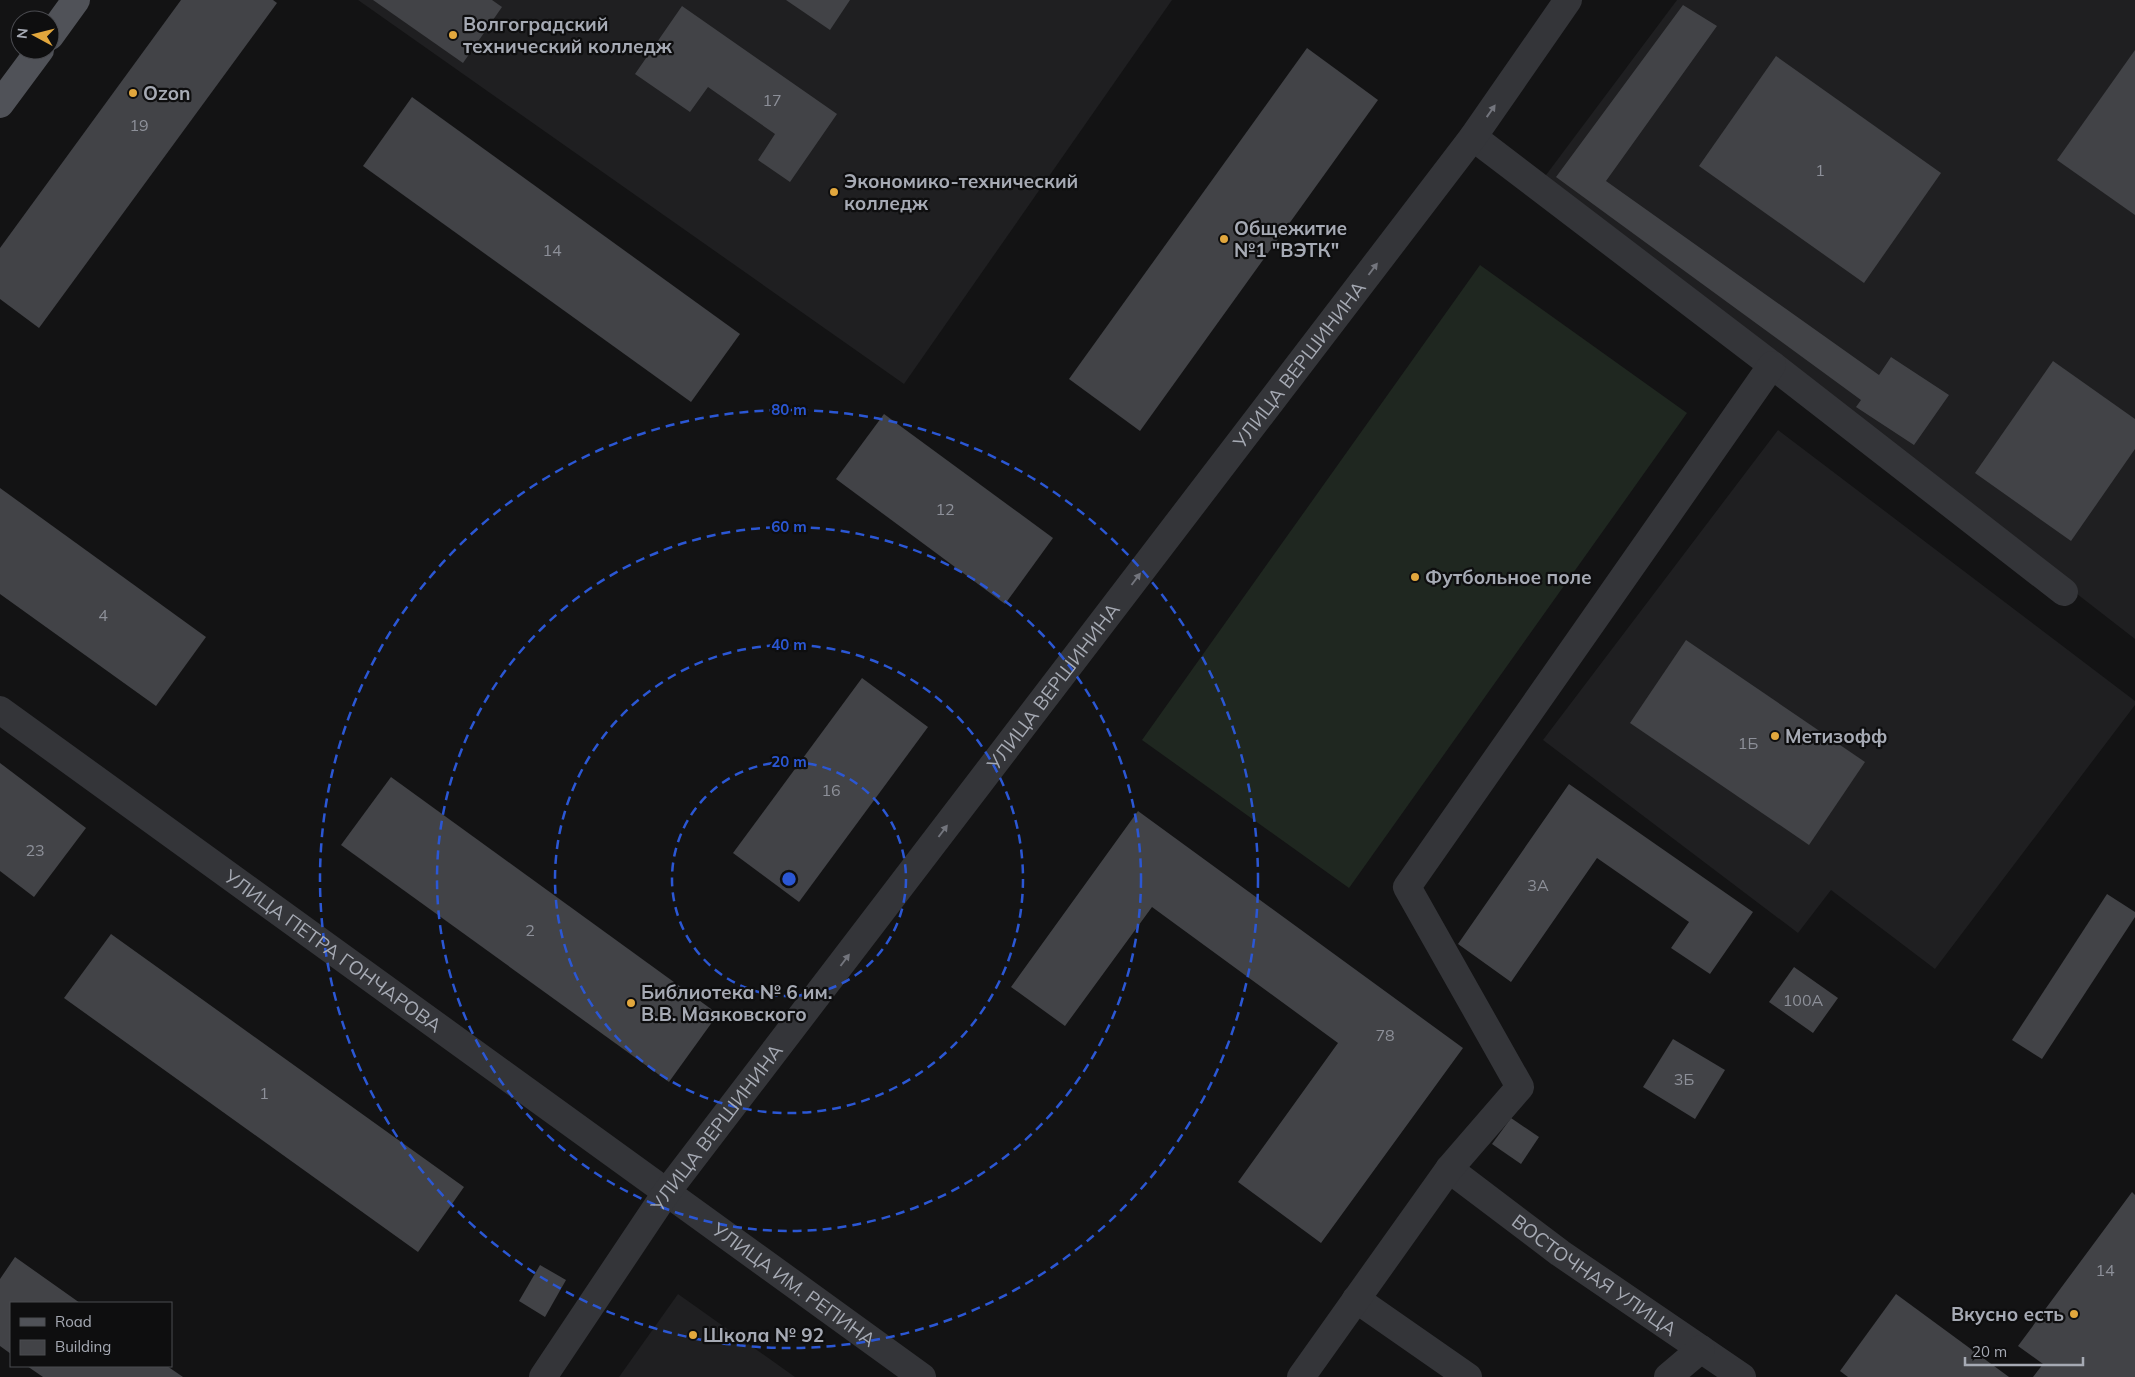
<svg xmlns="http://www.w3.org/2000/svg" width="2135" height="1377" font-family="Mulish,sans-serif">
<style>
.built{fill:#1f1f21}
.pitch{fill:#1f2720}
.building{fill:#424347}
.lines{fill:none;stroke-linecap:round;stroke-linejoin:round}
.minor{stroke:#343539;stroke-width:28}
.major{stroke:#505258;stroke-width:28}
.oneway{fill:#73757d}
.ring{fill:none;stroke:#2b57d4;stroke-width:2.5;stroke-dasharray:9 6}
.poi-dot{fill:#e2a73d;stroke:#0e0e0f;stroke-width:2}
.labels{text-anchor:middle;stroke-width:4.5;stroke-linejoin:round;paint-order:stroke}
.number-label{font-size:16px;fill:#8d9099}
.poi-label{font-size:19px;font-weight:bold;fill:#a6aab4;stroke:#0e0e0f;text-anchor:start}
.street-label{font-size:19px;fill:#a6aab4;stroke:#0e0e0f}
.centre{fill:#2b57d4;stroke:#0e0e0f;stroke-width:2.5}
.ring-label{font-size:15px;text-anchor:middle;font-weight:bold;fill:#2b57d4;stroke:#0e0e0f;stroke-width:4.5;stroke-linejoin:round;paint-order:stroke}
</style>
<rect width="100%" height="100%" fill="#131314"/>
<!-- built -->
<g class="built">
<path d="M358,0H1172L904,384Z"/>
<path d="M1677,0H2135V639L1543,179Z"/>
<path d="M1778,430L2135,701V705L1935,969L1831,890L1798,933L1543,740Z"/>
<path d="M678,1294L795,1377H619Z"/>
</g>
<!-- pitch -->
<path class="pitch" d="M1480,265L1687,413L1349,888L1142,740Z"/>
<!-- building -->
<g class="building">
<path d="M181,0H273L277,3L39,328L0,299V248Z"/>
<path d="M373,0H492L502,7L463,63Z"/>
<path d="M786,0H850L830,30Z"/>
<path d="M1683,5L1717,26L1606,181L1879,375L1891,357L1949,395L1914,445L1856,407L1861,400L1556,177Z"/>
<path d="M682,6L837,114L790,182L758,160L775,134L708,87L690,112L635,74Z"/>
<path d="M1307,48L1378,100L1140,431L1069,379Z"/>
<path d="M2135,50V215L2057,160Z"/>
<path d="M1776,56L1941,173L1864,283L1699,166Z"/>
<path d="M412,97L740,334L691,402L363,166Z"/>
<path d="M2053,361L2135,419V449L2071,541L1975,473Z"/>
<path d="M884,414L1053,538L1005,604L836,479Z"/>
<path d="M0,488L206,637L156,706L0,594Z"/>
<path d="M1686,640L1865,762L1809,845L1630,723Z"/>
<path d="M862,678L928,727L799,902L733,853Z"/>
<path d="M0,763L86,828L34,897L0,871Z"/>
<path d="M391,777L718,1014L669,1082L341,845Z"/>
<path d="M1569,784L1753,912L1710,974L1671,948L1689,922L1597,858L1511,982L1458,944Z"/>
<path d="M1138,811L1463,1048L1321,1243L1238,1182L1338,1043L1152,907L1065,1026L1011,987Z"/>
<path d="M2107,894L2135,912V917L2042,1059L2012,1040Z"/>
<path d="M111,934L464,1187L418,1252L64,998Z"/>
<path d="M1794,967L1838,998L1813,1033L1769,1002Z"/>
<path d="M1673,1039L1725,1070L1695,1119L1643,1087Z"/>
<path d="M1511,1118L1539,1137L1521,1164L1492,1144Z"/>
<path d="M2132,1192L2135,1195V1377H2033L2043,1364L2018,1346Z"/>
<path d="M15,1257L80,1303H11V1354L0,1346V1279Z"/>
<path d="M540,1265L566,1280L545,1317L519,1301Z"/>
<path d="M1896,1294L2009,1377H1848L1840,1371Z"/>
<path d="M27,1366H167L183,1377H43Z"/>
</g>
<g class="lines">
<!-- minor -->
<g class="minor">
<path d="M1473,137L1772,365L2064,592"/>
<path id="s1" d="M0,710L922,1377"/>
<path id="s2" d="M1449,1169L1560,1253L1742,1377"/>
<path d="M1356,1299L1468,1377"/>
<path id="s3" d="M543,1377L666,1193L1473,137L1568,0"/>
<path d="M1301,1377L1449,1169L1520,1087L1407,887L1772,365"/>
<path d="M1668,1377L1701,1349"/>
</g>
<!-- major -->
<g class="major">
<path d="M50,36L76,0"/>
<path d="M0,104L40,50"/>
</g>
</g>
<!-- one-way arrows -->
<defs><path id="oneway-solid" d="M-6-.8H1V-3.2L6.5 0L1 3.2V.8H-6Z" transform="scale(1.25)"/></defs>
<g class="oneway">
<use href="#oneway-solid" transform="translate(1491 111) rotate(-55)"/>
<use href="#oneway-solid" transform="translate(1373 269) rotate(-53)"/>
<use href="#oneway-solid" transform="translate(1136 579) rotate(-53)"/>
<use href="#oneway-solid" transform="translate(943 831) rotate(-53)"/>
<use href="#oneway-solid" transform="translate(845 960) rotate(-53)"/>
</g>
<!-- distance rings -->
<g class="ring">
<circle cx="789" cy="879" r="117"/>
<circle cx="789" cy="879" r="234"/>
<circle cx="789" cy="879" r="352"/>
<circle cx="789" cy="879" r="469"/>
</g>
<!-- markers -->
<g class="poi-dot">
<circle cx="453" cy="35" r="5"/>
<circle cx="133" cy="93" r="5"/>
<circle cx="834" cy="192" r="5"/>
<circle cx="1224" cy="239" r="5"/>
<circle cx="1415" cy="577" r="5"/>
<circle cx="1775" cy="736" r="5"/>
<circle cx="631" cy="1003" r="5"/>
<circle cx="2074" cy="1314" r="5"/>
<circle cx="693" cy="1335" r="5"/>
</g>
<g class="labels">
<!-- number labels -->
<g class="number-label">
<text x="772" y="106">17</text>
<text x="139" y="131">19</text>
<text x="1820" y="176">1</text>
<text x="552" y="256">14</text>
<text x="945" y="515">12</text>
<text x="103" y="621">4</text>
<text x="1748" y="749">1Б</text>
<text x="831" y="796">16</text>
<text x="35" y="856">23</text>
<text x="1538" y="891">3А</text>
<text x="530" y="936">2</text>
<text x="1803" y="1006">100А</text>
<text x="1385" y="1041">78</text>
<text x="1684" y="1085">3Б</text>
<text x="264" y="1099">1</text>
<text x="2105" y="1276">14</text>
</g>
<!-- poi labels -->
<g class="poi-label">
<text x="463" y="31">Волгоградский<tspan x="463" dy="22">технический колледж</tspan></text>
<text x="143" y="100">Ozon</text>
<text x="844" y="188">Экономико-технический<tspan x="844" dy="22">колледж</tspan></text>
<text x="1234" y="235">Общежитие<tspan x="1234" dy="22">№1 "ВЭТК"</tspan></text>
<text x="1425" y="584">Футбольное поле</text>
<text x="1785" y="743">Метизофф</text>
<text x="641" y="999">Библиотека № 6 им.<tspan x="641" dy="22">В.В. Маяковского</tspan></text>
<text x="2064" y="1321" text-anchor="end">Вкусно есть</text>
<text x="703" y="1342">Школа № 92</text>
</g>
<!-- street labels -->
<g class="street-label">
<text dy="7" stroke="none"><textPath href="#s3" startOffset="1264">УЛИЦА ВЕРШИНИНА</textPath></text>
<text dy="7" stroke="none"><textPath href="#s3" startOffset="859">УЛИЦА ВЕРШИНИНА</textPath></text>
<text dy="7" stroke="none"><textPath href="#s1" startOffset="411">УЛИЦА ПЕТРА ГОНЧАРОВА</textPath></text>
<text dy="7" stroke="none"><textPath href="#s3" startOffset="304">УЛИЦА ВЕРШИНИНА</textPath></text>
<text dy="7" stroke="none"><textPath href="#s2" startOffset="180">ВОСТОЧНАЯ УЛИЦА</textPath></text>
<text dy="7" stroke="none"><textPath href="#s1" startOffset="980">УЛИЦА ИМ. РЕПИНА</textPath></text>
</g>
</g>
<circle cx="789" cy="879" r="8" class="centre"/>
<g class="ring-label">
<text x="789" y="415">80 m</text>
<text x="789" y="532">60 m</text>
<text x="789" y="650">40 m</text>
<text x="789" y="767">20 m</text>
</g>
<!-- legend -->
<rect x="10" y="1302" width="162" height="65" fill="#0e0e0f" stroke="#4b4c51"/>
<rect x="20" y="1318" width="25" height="8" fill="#505258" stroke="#4b4c51"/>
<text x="55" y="1327" font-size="15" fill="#a6aab4">Road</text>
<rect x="20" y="1340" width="25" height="15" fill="#424347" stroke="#4b4c51"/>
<text x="55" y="1352" font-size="15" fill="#a6aab4">Building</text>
<!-- north arrow -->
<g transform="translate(35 35) rotate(277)"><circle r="24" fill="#0e0e0f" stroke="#4b4c51"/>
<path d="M0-4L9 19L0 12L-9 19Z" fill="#e2a73d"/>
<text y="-8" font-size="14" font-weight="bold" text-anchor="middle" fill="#a6aab4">N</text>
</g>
<!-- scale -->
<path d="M1965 1357v8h118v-8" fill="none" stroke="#a6aab4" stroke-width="2.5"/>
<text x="1972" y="1357" font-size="15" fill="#a6aab4" stroke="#0e0e0f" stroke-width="4" paint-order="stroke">20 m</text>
</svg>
